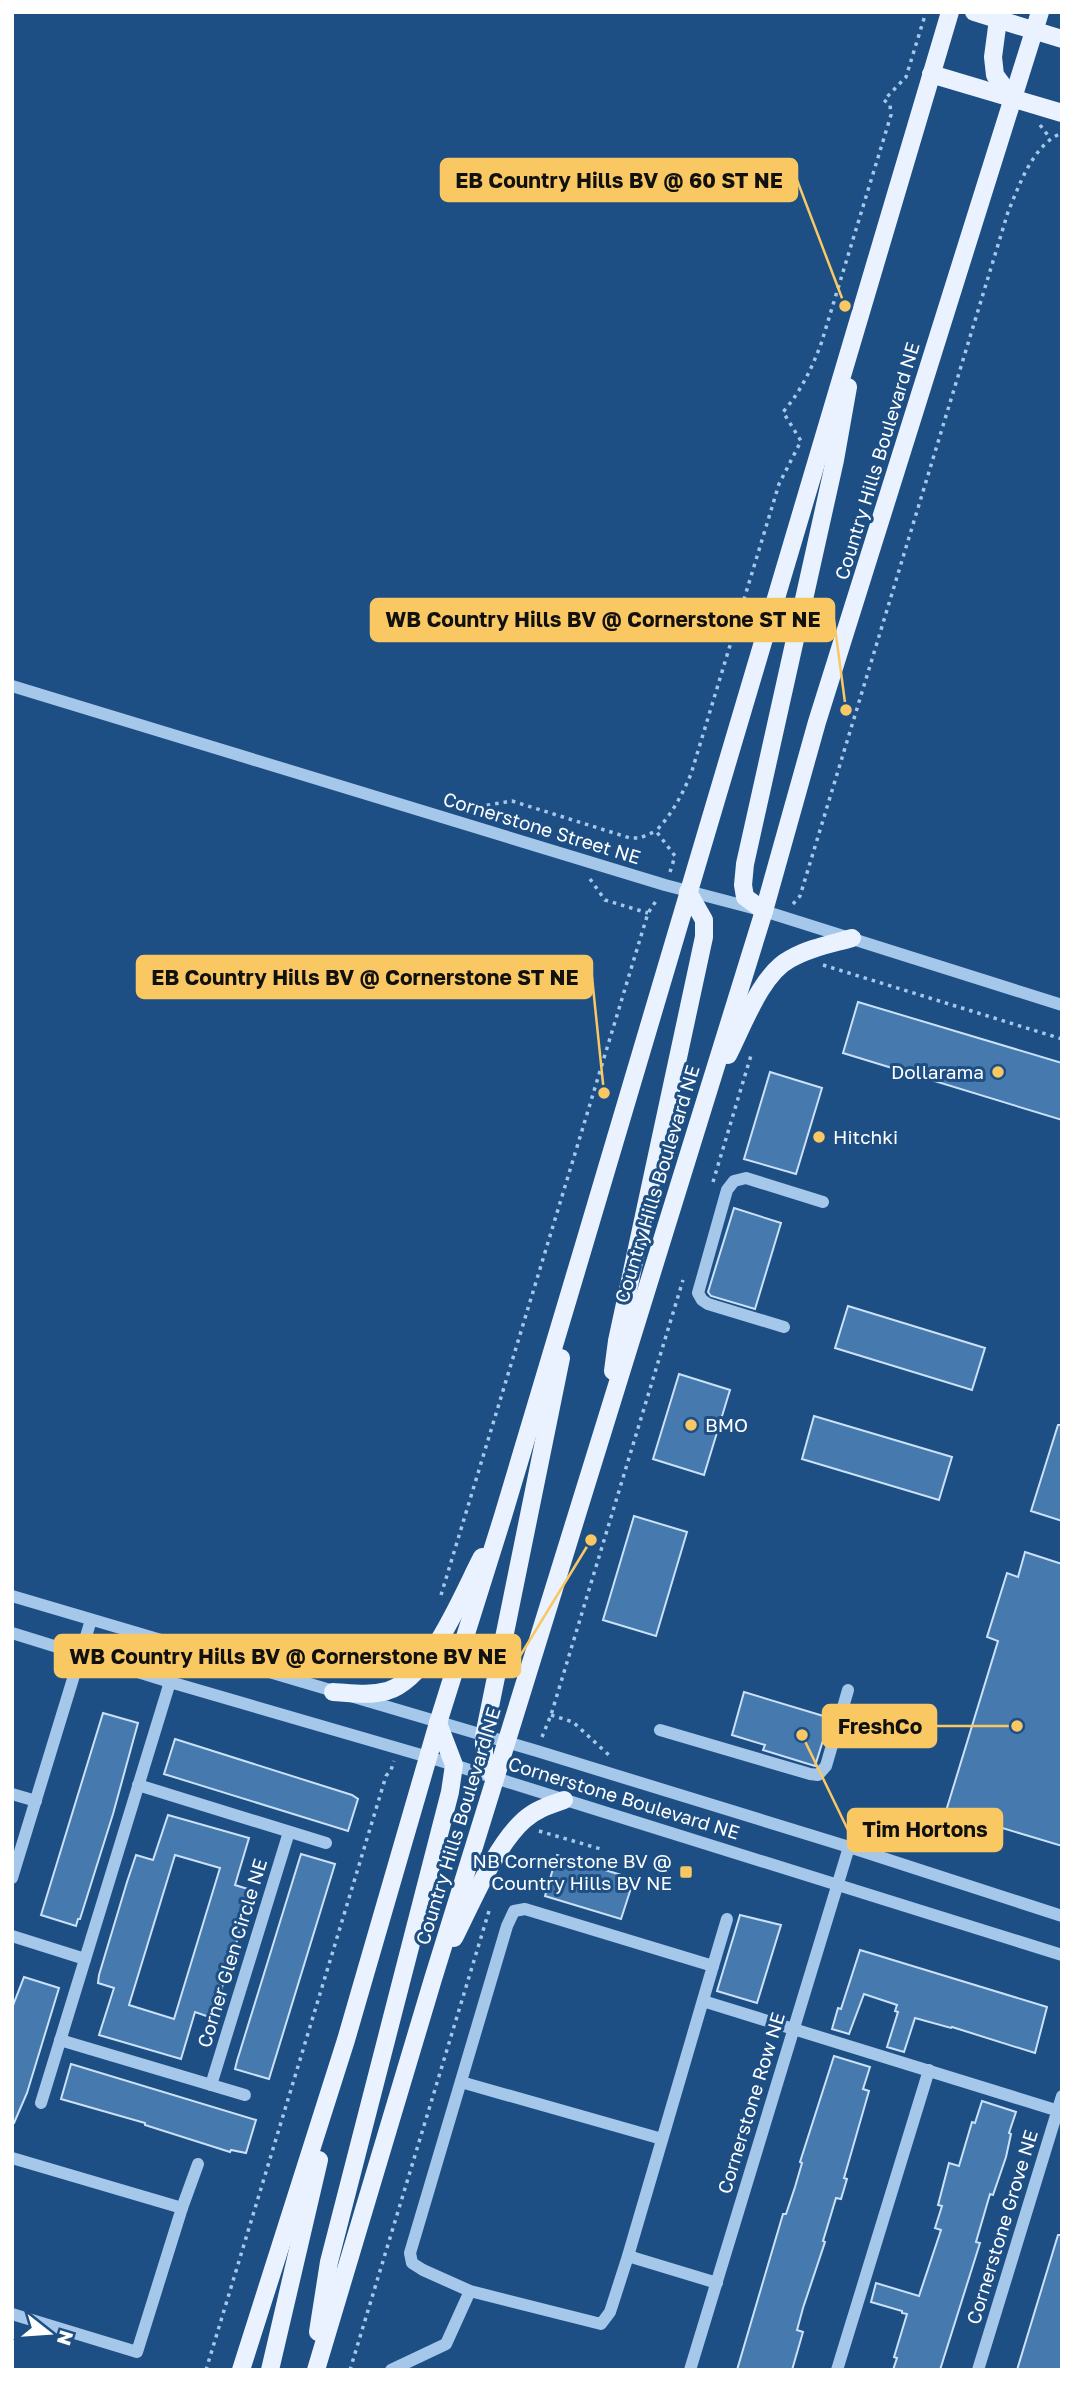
<svg xmlns="http://www.w3.org/2000/svg" width="1074" height="2382" font-family="'Golos Text',sans-serif">
<style>
.building{fill:#4679ae;stroke:#cae1f8;stroke-width:2;fill-rule:evenodd}
.lines{fill:none;stroke-linecap:round;stroke-linejoin:round}
.path{stroke:#a5c7ea;stroke-width:3.5;stroke-dasharray:3.5 5;stroke-linecap:butt}
.minor{stroke:#a5c7ea;stroke-width:12}
.major{stroke:#e9f2fe;stroke-width:18}
.poi-dot{fill:#fac863;stroke:#1d4f85;stroke-width:2.5}
.labels{text-anchor:middle;stroke-width:6;stroke-linejoin:round;paint-order:stroke}
.street-label{font-size:19px;fill:#fff;stroke:#1d4f85}
.poi-label{font-size:19px;fill:#fff;stroke:#1d4f85;text-anchor:end}
.leader{fill:none;stroke:#fac863;stroke-width:2.5}
.callout-dot{fill:#fac863;stroke:#1d4f85;stroke-width:2.5}
.callout{fill:#fac863;stroke:#fac863;stroke-width:2.5}
.callout-label{font-size:21px;text-anchor:middle;font-weight:bold;fill:#111}
</style>
<rect width="100%" height="100%" fill="#1d4f85"/>
<!-- building -->
<g class="building">
<path d="M858,1002L1062,1063V1120L843,1053Z"/>
<path d="M770,1072L822,1088L796,1174L744,1159Z"/>
<path d="M734,1208L781,1223L755,1309L711,1296L708,1292Z"/>
<path d="M848,1306L985,1348L972,1390L835,1348Z"/>
<path d="M679,1374L730,1390L704,1475L653,1459Z"/>
<path d="M814,1416L952,1457L939,1500L802,1459Z"/>
<path d="M1058,1425H1062V1521L1031,1511Z"/>
<path d="M634,1516L687,1532L656,1636L603,1620Z"/>
<path d="M1025,1552L1062,1564V1846L946,1811L998,1641L987,1637L1007,1573L1018,1577Z"/>
<path d="M744,1692L830,1718L815,1766L763,1750L765,1745L732,1735Z"/>
<path d="M103,1713L138,1723L113,1814L80,1919H78L76,1926L41,1915Z"/>
<path d="M175,1739L352,1795L358,1799L348,1831L164,1774Z"/>
<path d="M168,1815L249,1838L235,1885L251,1890L235,1948L212,2018L195,2012L181,2059L99,2035L114,1988L98,1983L99,1975L127,1882L136,1855L153,1860ZM175,1855L220,1868L174,2019L129,2005Z"/>
<path d="M301,1854L335,1864L269,2079L235,2069L237,2061Z"/>
<path d="M557,1855L634,1879L621,1919L545,1896Z"/>
<path d="M740,1915L781,1925L757,2003L717,1991Z"/>
<path d="M860,1950L1047,2007L1035,2053L952,2027L951,2028L915,2018L904,2052L887,2047L898,2012L895,2011L897,2005L864,1994L849,2034L832,2029L838,2008L841,2009Z"/>
<path d="M24,1977L59,1988L27,2093L14,2123H12V2008Z"/>
<path d="M834,2056L870,2067L863,2089L869,2091L844,2178L847,2179L841,2199L836,2198L823,2241L825,2242L803,2308L797,2330L803,2332L792,2370H737L783,2214H786L795,2187L802,2163L800,2162Z"/>
<path d="M71,2064L256,2120L246,2153L231,2150L230,2152L145,2125V2123L61,2099Z"/>
<path d="M982,2101L1016,2112L1009,2133L1011,2134L1006,2157L993,2195L990,2194L976,2242L980,2243L940,2370H893L897,2358L894,2357L907,2314L902,2313V2311L871,2302L876,2283L919,2296L941,2230L935,2228L942,2206L938,2205L949,2163L959,2166L972,2122L975,2123Z"/>
<path d="M1058,2235H1062V2370H1017Z"/>
</g>
<g class="lines">
<!-- path -->
<g class="path">
<path d="M1040,125L1050,138"/>
<path d="M470,808L512,801L630,838H640L656,831"/>
<path d="M670,872L675,856L656,831C672,814 682,795 691,774L779,484L801,441L783,412C801,391 811,370 821,344L891,115L890,105L884,100L906,77L926,12"/>
<path d="M590,879L605,900L648,913"/>
<path d="M793,904L800,896L1008,212C1019,186 1033,144 1062,133"/>
<path d="M823,965L1062,1039"/>
<path d="M713,1182L752,1052"/>
<path d="M441,1595L648,913L658,898"/>
<path d="M551,1715L573,1722L611,1757"/>
<path d="M542,1737L551,1715L683,1280"/>
<path d="M539,1831L604,1850"/>
<path d="M206,2370L386,1776L391,1770L394,1761"/>
<path d="M350,2370L489,1911"/>
</g>
<!-- minor -->
<g class="minor">
<path d="M12,686L665,885L764,911L1062,1005"/>
<path d="M784,1327L708,1304L702,1300L698,1293L727,1190L734,1181L746,1178L823,1202"/>
<path d="M12,1596L537,1751L849,1847L1062,1916"/>
<path d="M12,1633L170,1682L428,1757L1062,1955"/>
<path d="M660,1730L810,1774L818,1775L826,1766L848,1690"/>
<path d="M138,1785L326,1843"/>
<path d="M12,1794L36,1801"/>
<path d="M12,1878L91,1620"/>
<path d="M12,1936L85,1959"/>
<path d="M713,1966L727,1919"/>
<path d="M703,2001L1062,2112"/>
<path d="M60,2040L245,2095"/>
<path d="M461,2082L662,2139"/>
<path d="M211,2085L289,1832"/>
<path d="M41,2103L170,1682"/>
<path d="M12,2158L182,2208L137,2352L12,2314"/>
<path d="M182,2208L198,2164"/>
<path d="M628,2256L717,2283"/>
<path d="M391,2370L446,2344L470,2291L601,2324L610,2312L628,2256L713,1966L525,1909L514,1911L507,1926L410,2253L412,2263L423,2270L470,2291"/>
<path d="M690,2370L849,1847"/>
<path d="M837,2370L929,2070"/>
<path d="M978,2370L1062,2096"/>
</g>
<!-- major -->
<g class="major">
<path d="M974,12L1062,39"/>
<path d="M999,12L993,57L995,75L1013,99"/>
<path d="M931,74L1062,113"/>
<path d="M764,911L745,897L743,885L745,864L835,460L848,387"/>
<path d="M728,1055C743,1026 761,974 790,959C809,948 831,944 852,938"/>
<path d="M613,1371L617,1341L704,937V920L688,892"/>
<path d="M333,1692C351,1693 369,1696 387,1691C430,1678 462,1595 482,1557"/>
<path d="M495,1778L484,1764V1736L561,1358"/>
<path d="M454,1938C472,1903 495,1846 524,1820C536,1809 550,1805 564,1800"/>
<path d="M318,2332L329,2262L450,1792L454,1765L438,1723"/>
<path d="M241,2370L346,2040L438,1723L503,1516L584,1245L950,12"/>
<path d="M270,2370L319,2160"/>
<path d="M316,2370L433,1979L764,911L817,722L1040,12"/>
</g>
</g>
<!-- markers -->
<g class="poi-dot">
<circle cx="998" cy="1072" r="7"/>
<circle cx="819" cy="1137" r="7"/>
<circle cx="691" cy="1425" r="7"/>
<rect x="679" y="1865" width="14" height="14" rx="3.5"/>
</g>
<g class="labels">
<!-- street labels -->
<g class="street-label">
<text transform="translate(877 461) rotate(-73)" y="7">Country Hills Boulevard NE</text>
<text transform="translate(542 828) rotate(17)" y="7">Cornerstone Street NE</text>
<text transform="translate(657 1184) rotate(-73)" y="7">Country Hills Boulevard NE</text>
<text transform="translate(624 1798) rotate(17)" y="7">Cornerstone Boulevard NE</text>
<text transform="translate(458 1826) rotate(-73)" y="7">Country Hills Boulevard NE</text>
<text transform="translate(232 1953) rotate(-73)" y="7">Corner Glen Circle NE</text>
<text transform="translate(751 2103) rotate(-73)" y="7">Cornerstone Row NE</text>
<text transform="translate(1002 2227) rotate(-73)" y="7">Cornerstone Grove NE</text>
</g>
<!-- poi labels -->
<g class="poi-label">
<text x="984" y="1079">Dollarama</text>
<text x="833" y="1144" text-anchor="start">Hitchki</text>
<text x="705" y="1432" text-anchor="start">BMO</text>
<text x="672" y="1868">NB Cornerstone BV @<tspan x="672" dy="22">Country Hills BV NE</tspan></text>
</g>
</g>
<!-- callouts -->
<path class="leader" d="M845 306L797 180M846 710L834 620M604 1093L592 977M591 1540L520 1656M1017 1726L936 1726M802 1735L848 1830"/>
<g class="callout-dot">
<circle cx="845" cy="306" r="7"/>
<circle cx="846" cy="710" r="7"/>
<circle cx="604" cy="1093" r="7"/>
<circle cx="591" cy="1540" r="7"/>
<circle cx="1017" cy="1726" r="7"/>
<circle cx="802" cy="1735" r="7"/>
</g>
<g class="callout">
<rect x="441" y="159" width="356" height="42" rx="7"/>
<rect x="371" y="599" width="463" height="42" rx="7"/>
<rect x="137" y="956" width="455" height="42" rx="7"/>
<rect x="55" y="1635" width="465" height="42" rx="7"/>
<rect x="823" y="1705" width="113" height="42" rx="7"/>
<rect x="848" y="1809" width="154" height="42" rx="7"/>
</g>
<g class="callout-label">
<text x="619" y="188">EB Country Hills BV @ 60 ST NE</text>
<text x="603" y="627">WB Country Hills BV @ Cornerstone ST NE</text>
<text x="365" y="985">EB Country Hills BV @ Cornerstone ST NE</text>
<text x="288" y="1664">WB Country Hills BV @ Cornerstone BV NE</text>
<text x="880" y="1734">FreshCo</text>
<text x="925" y="1837">Tim Hortons</text>
</g>
<!-- border -->
<rect width="1074" height="2382" fill="none" stroke="#ffffff" stroke-width="28"/>
<!-- north arrow -->
<g transform="translate(49 2333) rotate(107)" stroke="#1d4f85" stroke-width="5" paint-order="stroke">
<path d="M0-5L12 26L0 18L-12 26Z" fill="#ffffff"/>
<text y="-10" font-size="19" font-weight="bold" text-anchor="middle" fill="#ffffff">N</text>
</g>
</svg>
